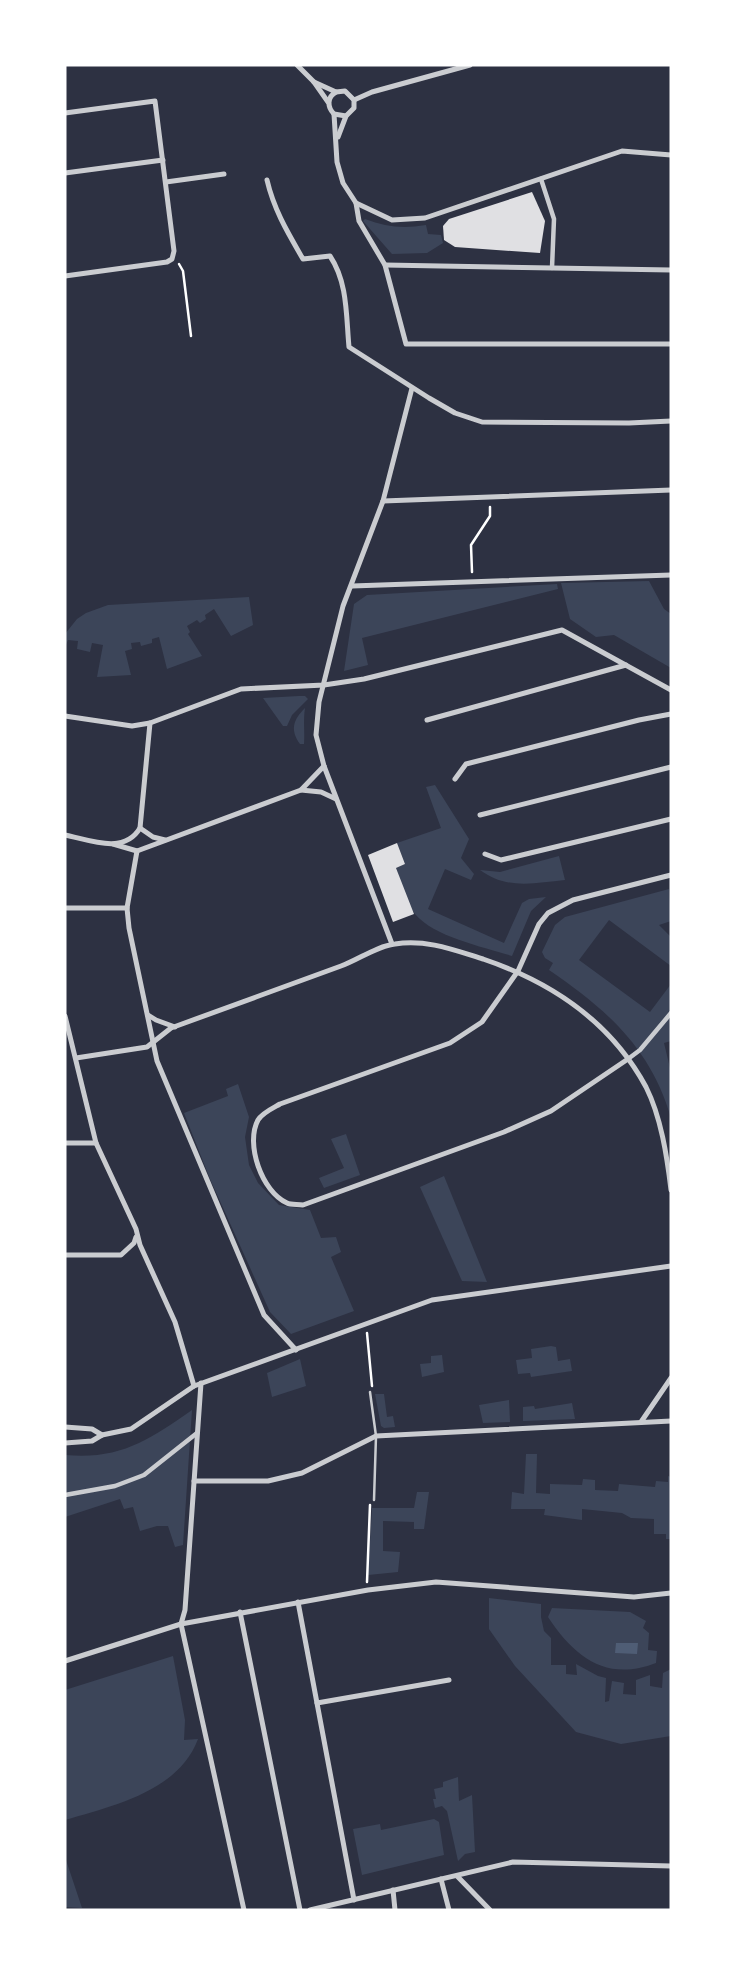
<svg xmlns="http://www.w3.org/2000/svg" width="736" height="1975" font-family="'Roboto Serif',serif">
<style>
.green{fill:#3c4559}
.water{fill:#4f5d75}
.building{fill:#e0e0e3}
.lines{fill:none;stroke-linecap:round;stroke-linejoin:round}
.path{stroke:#fff;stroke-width:2.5}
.service{stroke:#caccd0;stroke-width:2.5}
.pedestrian{stroke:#caccd0;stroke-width:4.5}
.minor{stroke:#caccd0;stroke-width:5}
</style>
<rect width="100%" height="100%" fill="#2d3142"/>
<g class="green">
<path d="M365,219C386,227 403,229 426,225L428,234L441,235L443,243L427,253L392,254L363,221Z"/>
<path d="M649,581L664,609L671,614V668L614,635L596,637L570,619L561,583Z"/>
<path d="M557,584L558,589L362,638L368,665L344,671L354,604L367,595Z"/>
<path d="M249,597L253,625L231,636L214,609L205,615L206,619L200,623L197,620L187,626L190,632L188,634L202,656L167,669L159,637L152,639V643L141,646L140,642L131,643L132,649L125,651L131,675L97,677L103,645L92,643L90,652L77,649L78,641L68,640L65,647V634L77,619L86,613L108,605Z"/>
<path d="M299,696H305L308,699L292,715L287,726H283L263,698Z"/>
<path d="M305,708C303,721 305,732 304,744H300C290,730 293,720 305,708Z"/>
<path d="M435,785L469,839L461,858L474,874L471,880L445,869L428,909L504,943L522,903L529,899L546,897L531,911L512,956C484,947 434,937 415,914C407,906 401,880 396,868L405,864L397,843L441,828L426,787Z"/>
<path d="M559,856L565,880C534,883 507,890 480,870L500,872Z"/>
<path d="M669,889L671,921L659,925L671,937V966L609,920L579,960L650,1012L671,984V1041L664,1043L671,1072V1118C651,1048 606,1009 549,970L553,963L545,958L542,952L555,925L565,917Z"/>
<path d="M238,1084L249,1117L245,1137L249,1165L258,1183L279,1205L310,1210L321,1238L336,1237L341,1252L331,1257L354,1311L291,1334L270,1312L210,1179L184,1113L228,1096L226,1089Z"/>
<path d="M346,1134L360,1175L324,1188L319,1178L344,1168L331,1139Z"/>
<path d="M444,1176L487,1282L462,1281L420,1187Z"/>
<path d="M551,1346L556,1347L558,1361L570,1359L572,1371L531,1377L530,1373L518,1374L516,1360L532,1358L531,1349Z"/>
<path d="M442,1355L444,1372L422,1377L420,1364L431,1363V1356Z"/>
<path d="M300,1359L306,1386L272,1397L267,1373Z"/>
<path d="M375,1394H384L387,1417L393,1416L395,1427L384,1428L381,1426Z"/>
<path d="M509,1400L510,1422L483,1423L479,1405Z"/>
<path d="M572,1403L575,1419L523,1421V1407L534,1406L535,1409Z"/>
<path d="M192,1410L183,1545L175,1547L168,1526H157L140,1531L133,1507L124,1509L120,1499L65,1517V1455C120,1460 149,1440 192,1410Z"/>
<path d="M526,1454H537L536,1493L550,1494V1484L582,1485L583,1479L595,1480V1490L618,1491L619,1484L655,1487L656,1481L668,1482V1476L671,1477V1539H666V1534H654V1519L631,1518L622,1513L582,1509V1520L544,1515L545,1509H511L512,1492L524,1494Z"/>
<path d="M417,1492H429L424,1529H414V1522L383,1521V1551L400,1552L398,1572L368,1575L372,1508H414Z"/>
<path d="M489,1598L541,1604V1617L544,1631L551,1638V1665H566V1674L577,1675L576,1664L598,1676L606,1678L605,1702L609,1701L612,1681L624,1683L623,1694L636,1695V1680L650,1675V1686L662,1688L663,1673L671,1669V1736L621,1744L576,1732L515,1666L489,1629Z"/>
<path d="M552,1608L630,1612L646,1621L643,1628L649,1633L648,1650L657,1651L656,1663C607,1682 575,1658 548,1617Z"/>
<path d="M173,1656L185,1720L184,1740L198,1739C179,1791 113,1806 65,1820V1690Z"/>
<path d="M458,1777L459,1801L472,1795L475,1852L465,1854L458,1861L447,1811L442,1806L435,1808L433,1799H436L434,1789L443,1787V1782Z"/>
<path d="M434,1819L439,1822L444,1855L362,1875L353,1829L380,1824L381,1830Z"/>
<path d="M65,1857L82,1908L65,1907Z"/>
</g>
<path class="water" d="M616,1643H638L637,1654L615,1653Z"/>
<g class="building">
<path d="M532,192L545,221L540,253L455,247L444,240L443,226L449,219Z"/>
<path d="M397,843L405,864L396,868L414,914L393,922L368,855Z"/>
</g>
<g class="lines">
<g class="path">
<path d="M179,264L183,271L191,336"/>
<path d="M472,572L471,545L490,516V507"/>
<path d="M367,1333L372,1386"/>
<path d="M367,1582L370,1505"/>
</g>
<path class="service" d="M370,1392L376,1436L374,1500"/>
<g class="pedestrian">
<path d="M541,179L554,219L552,268"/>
<path d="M628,1059L640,1050L671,1013"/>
<path d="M65,1495L115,1486L144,1475L197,1433"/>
</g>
<g class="minor">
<path d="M297,65L314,82L328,102"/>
<path d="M314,82L336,92L345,91L354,100V108L346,116L338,137"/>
<path d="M336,92C327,97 327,107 334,114L346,116"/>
<path d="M354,100L372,92L470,65"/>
<path d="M65,113L155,101L174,251L172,259L167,262L65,276"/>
<path d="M334,114L337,162L343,183L356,203L392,220L425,218L622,151L671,155"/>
<path d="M65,173L163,160"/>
<path d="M267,180C274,210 288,233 303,259L330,256C348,283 346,316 349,347L429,398L455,413L482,422L629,423L671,421"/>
<path d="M166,182L224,174"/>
<path d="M356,203L359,221L385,265L406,344H671"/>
<path d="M385,265L671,270"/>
<path d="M383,501L671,490"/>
<path d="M352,586L671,575"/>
<path d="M65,716L132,726L150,723L241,689L324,685L364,679L562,630L671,690"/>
<path d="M427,720L626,665"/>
<path d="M455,779L466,764L639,720L671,714"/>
<path d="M301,790L321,792L336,799"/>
<path d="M480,815L671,767"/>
<path d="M140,828L153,837L165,840"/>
<path d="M65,835C90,840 124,855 140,828L150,723"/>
<path d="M113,844L137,851L301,790L324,766"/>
<path d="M137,851L127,908L129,928L157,1061L264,1315L296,1350"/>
<path d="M485,854L501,860L671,819"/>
<path d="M65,908H127"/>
<path d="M392,944L324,766L316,735L319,702L343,606L383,501L412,388"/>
<path d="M148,1015L156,1020L175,1027"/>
<path d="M65,1016L96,1143L136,1229L140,1245L175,1322L194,1386"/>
<path d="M76,1058L147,1047L171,1028C228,1007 284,987 341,966C358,960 377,946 395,944C426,939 454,950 483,959C551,982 611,1022 646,1087C661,1117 667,1156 671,1190"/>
<path d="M628,1059L551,1111L504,1132L303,1205C298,1204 291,1205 287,1203C262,1192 245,1144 258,1120C262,1113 273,1108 280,1104L450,1043L482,1022L518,971L539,924L548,913L573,900L671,875"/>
<path d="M65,1143H96"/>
<path d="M65,1255H121L134,1243L136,1237"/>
<path d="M201,1383L185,1610L181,1624L244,1910"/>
<path d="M641,1422L671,1378"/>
<path d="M65,1427L92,1429L102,1435"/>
<path d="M65,1443L92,1441L102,1435L131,1429L194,1386L432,1300L671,1266"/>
<path d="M194,1481H268L302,1473L376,1436L671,1421"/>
<path d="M298,1602L354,1900"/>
<path d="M240,1612L300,1910"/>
<path d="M65,1661L181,1624L368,1590L436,1582L634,1597L671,1593"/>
<path d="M317,1703L449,1680"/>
<path d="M457,1876L490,1910"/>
<path d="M441,1879L449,1910"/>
<path d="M393,1890L395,1910"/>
<path d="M310,1910L513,1862L671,1866"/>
</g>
</g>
<rect width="736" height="1975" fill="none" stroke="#ffffff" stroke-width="133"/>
</svg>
